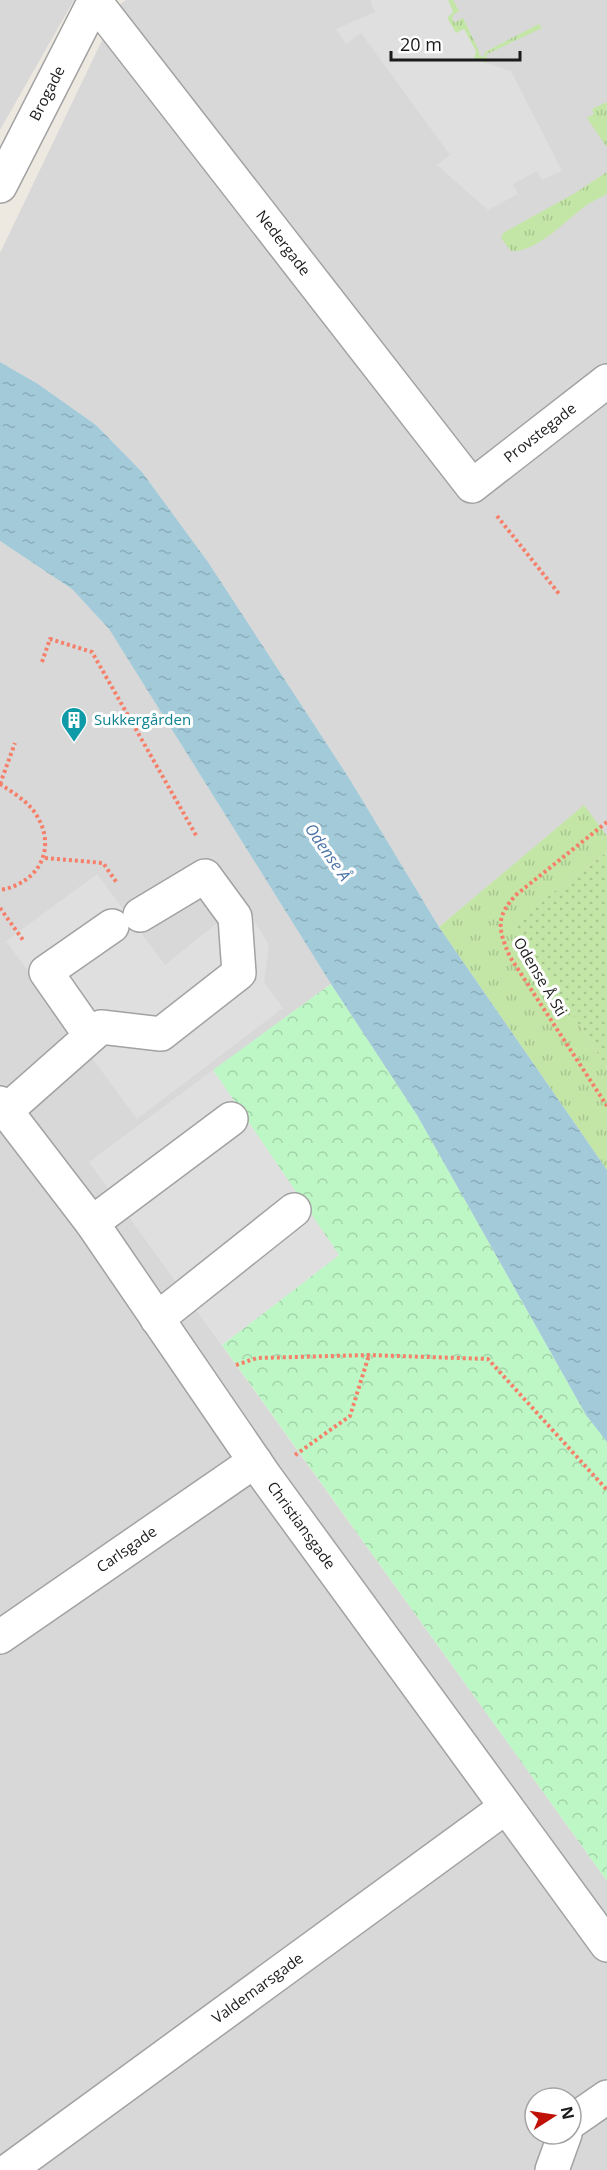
<svg xmlns="http://www.w3.org/2000/svg" width="607" height="2170" font-family="'Open Sans',sans-serif">
<style>
.residential{fill:#d9d8d8;fill-rule:evenodd}
.grass{fill:url(#grass-tufts)}
.park{fill:url(#park-crowns)}
.garden{fill:url(#garden-dots)}
.parking{fill:#dfdfdf}
.water{fill:url(#water-ripples)}
.lines{fill:none;stroke-linecap:round;stroke-linejoin:round}
.minor-casing{stroke:#a2a2a2;stroke-width:36}
.path{stroke:#f5806a;stroke-width:4;stroke-dasharray:3 3;stroke-linecap:butt}
.minor{stroke:#fff;stroke-width:33}
.labels{text-anchor:middle;stroke-width:6;stroke-linejoin:round;paint-order:stroke}
.street-label{font-size:15px;fill:#1b1b1b;stroke:#fff}
.culture-label{font-size:15px;fill:#0d838f;stroke:#fff;text-anchor:start}
.water-label{font-size:16px;font-style:italic;fill:#4c74a7;stroke:#fff}
</style>
<defs>
<pattern id="grass-tufts" width="24" height="20" patternUnits="userSpaceOnUse" patternTransform="scale(1.5)"><rect width="24" height="20" fill="#c3e6a7"/><path d="M3 7l-1-3M5 7V3M7 7l1-3M15 17l-1-3M17 17v-4M19 17l1-3" fill="none" stroke="#a7c58f"/></pattern>
<pattern id="park-crowns" width="20" height="18" patternUnits="userSpaceOnUse" patternTransform="scale(1.5)"><rect width="20" height="18" fill="#bef7c6"/><path d="M2 6a3 3 0 1 1 6 0M12 15a3 3 0 1 1 6 0" fill="none" stroke="#a3d3aa"/></pattern>
<pattern id="garden-dots" width="8" height="8" patternUnits="userSpaceOnUse" patternTransform="scale(1.5)"><rect width="8" height="8" fill="#c3e6a7"/><path d="M2 2h.1M6 6h.1" fill="none" stroke="#a7c58f" stroke-width="1.8" stroke-linecap="round"/></pattern>
<pattern id="water-ripples" width="26" height="14" patternUnits="userSpaceOnUse" patternTransform="scale(1.5)"><rect width="26" height="14" fill="#a2cad9"/><path d="M2 4q2-2 4 0t4 0M15 11q2-2 4 0t4 0" fill="none" stroke="#8badba"/></pattern>
</defs>
<rect width="100%" height="100%" fill="#ede9e1"/>
<g class="residential">
<path d="M0,0H74L0,130Z"/>
<path d="M126,0H607V836L584,806L439,927L349,778L208,562L142,472L96,425L38,384L0,362V253L119,5Z"/>
<path d="M0,541L72,589L109,629L331,984L90,1162L607,1881V2170H0ZM535,2098H571V2134H535Z"/>
</g>
<g class="grass">
<path d="M448,0H453L459,11L452,16L454,23L463,18L479,51V55L484,57L485,52L539,24L542,28L487,54L486,63L474,58L463,30L456,34L447,17L453,12Z"/>
<path d="M607,102V146H606L587,118L594,114L592,109Z"/>
<path d="M607,172V194C601,197 596,200 590,203C568,217 538,253 511,251L501,238L503,233L575,193Z"/>
<path d="M584,805L607,836V852L514,923L607,1068V1170L439,927Z"/>
</g>
<path class="park" d="M331,984L417,1115L586,1415L607,1442V1881L222,1345L339,1255L213,1070Z"/>
<path class="garden" d="M607,852V1068L513,923Z"/>
<g class="parking">
<path d="M370,0H448L453,12L447,18L456,33L464,29L476,51L474,59L511,71L562,171L542,180L537,171L513,184L518,194L488,210L437,165L450,155L361,33L346,44L336,29L375,12Z"/>
<path d="M97,874L165,965L243,902L269,945L264,982L283,1008L137,1119L6,941Z"/>
<path d="M213,1070L339,1255L222,1345L89,1162Z"/>
</g>
<path class="water" d="M0,362L38,384L96,425L142,472L208,562L349,778L439,927L607,1170V1442L586,1415L417,1115L331,984L109,629L72,589L0,541Z"/>
<g class="lines">
<g class="minor-casing">
<g id="minor">
<path id="s1" d="M94,0L472,486L607,381"/>
<path id="s2" d="M0,186L95,0"/>
<path d="M90,1035L46,972L112,926"/>
<path id="s3" d="M0,1103L92,1223L265,1476L607,1945"/>
<path d="M7,1110L101,1027L161,1034L239,973L235,917L205,876L140,915"/>
<path d="M92,1223L231,1119"/>
<path d="M157,1319L294,1210"/>
<path id="s4" d="M0,1637L255,1461"/>
<path d="M571,2122L607,2097"/>
<path id="s5" d="M9,2170L506,1807"/>
<path d="M552,2170L565,2134"/>
</g>
</g>
<g class="path">
<path d="M497,516L560,595"/>
<path d="M42,662L50,639L92,652L197,837"/>
<path d="M0,784C11,791 25,800 33,810C59,845 41,883 0,890"/>
<path d="M0,784L15,743"/>
<path d="M607,822L517,894C495,917 498,929 510,957L607,1106"/>
<path d="M45,858L103,863L117,883"/>
<path d="M0,908L23,940"/>
<path d="M236,1365L257,1358L369,1355L488,1359L607,1490"/>
<path d="M295,1455L350,1416L369,1355"/>
</g>
<use href="#minor" class="minor"/>
</g>
<defs>
<g id="building-pin" transform="scale(1.35)"><path d="M0 17L-7.5 6A9.5 9.5 0 1 1 7.5 6Z" fill="#0f9aa8" stroke="#fff"/><path d="M-4-6H4V6H1V3H-1V6H-4ZM-2.5-4.3h1.7v1.8h-1.7ZM.8-4.3h1.7v1.8H.8ZM-2.5-1h1.7V.8h-1.7ZM.8-1h1.7V.8H.8Z" fill="#fff"/></g>
</defs>
<g fill-rule="evenodd">
<use href="#building-pin" x="74" y="720"/>
</g>
<g class="labels">
<g class="street-label">
<text dy="5" stroke="none"><textPath href="#s2" startOffset="104">Brogade</textPath></text>
<text dy="5" stroke="none"><textPath href="#s1" startOffset="308">Nedergade</textPath></text>
<text dy="5" stroke="none"><textPath href="#s1" startOffset="702">Provstegade</textPath></text>
<text transform="translate(540 977) rotate(59)" y="5">Odense Å Sti</text>
<text dy="5" stroke="none"><textPath href="#s3" startOffset="519">Christiansgade</textPath></text>
<text dy="5" stroke="none"><textPath href="#s4" startOffset="154">Carlsgade</textPath></text>
<text dy="5" stroke="none"><textPath href="#s5" startOffset="308">Valdemarsgade</textPath></text>
</g>
<g class="culture-label">
<text x="94" y="725">Sukkergården</text>
</g>
<g class="water-label">
<text transform="translate(328 852) rotate(55)" y="6">Odense Å</text>
</g>
</g>
<g transform="translate(553 2116) rotate(78)"><circle r="28" fill="#ffffff" stroke="#a4a4a4" stroke-width="1.5"/>
<path d="M0-4.5L10 22L0 15L-10 22Z" fill="#c01107"/>
<text y="-9" font-size="16" font-weight="bold" text-anchor="middle" fill="#1b1b1b">N</text>
</g>
<path d="M391 51v9h129v-9" fill="none" stroke="#1b1b1b" stroke-width="3"/>
<text x="400" y="51" font-size="18" fill="#1b1b1b" stroke="#ffffff" stroke-width="4.5" paint-order="stroke">20 m</text>
</svg>
